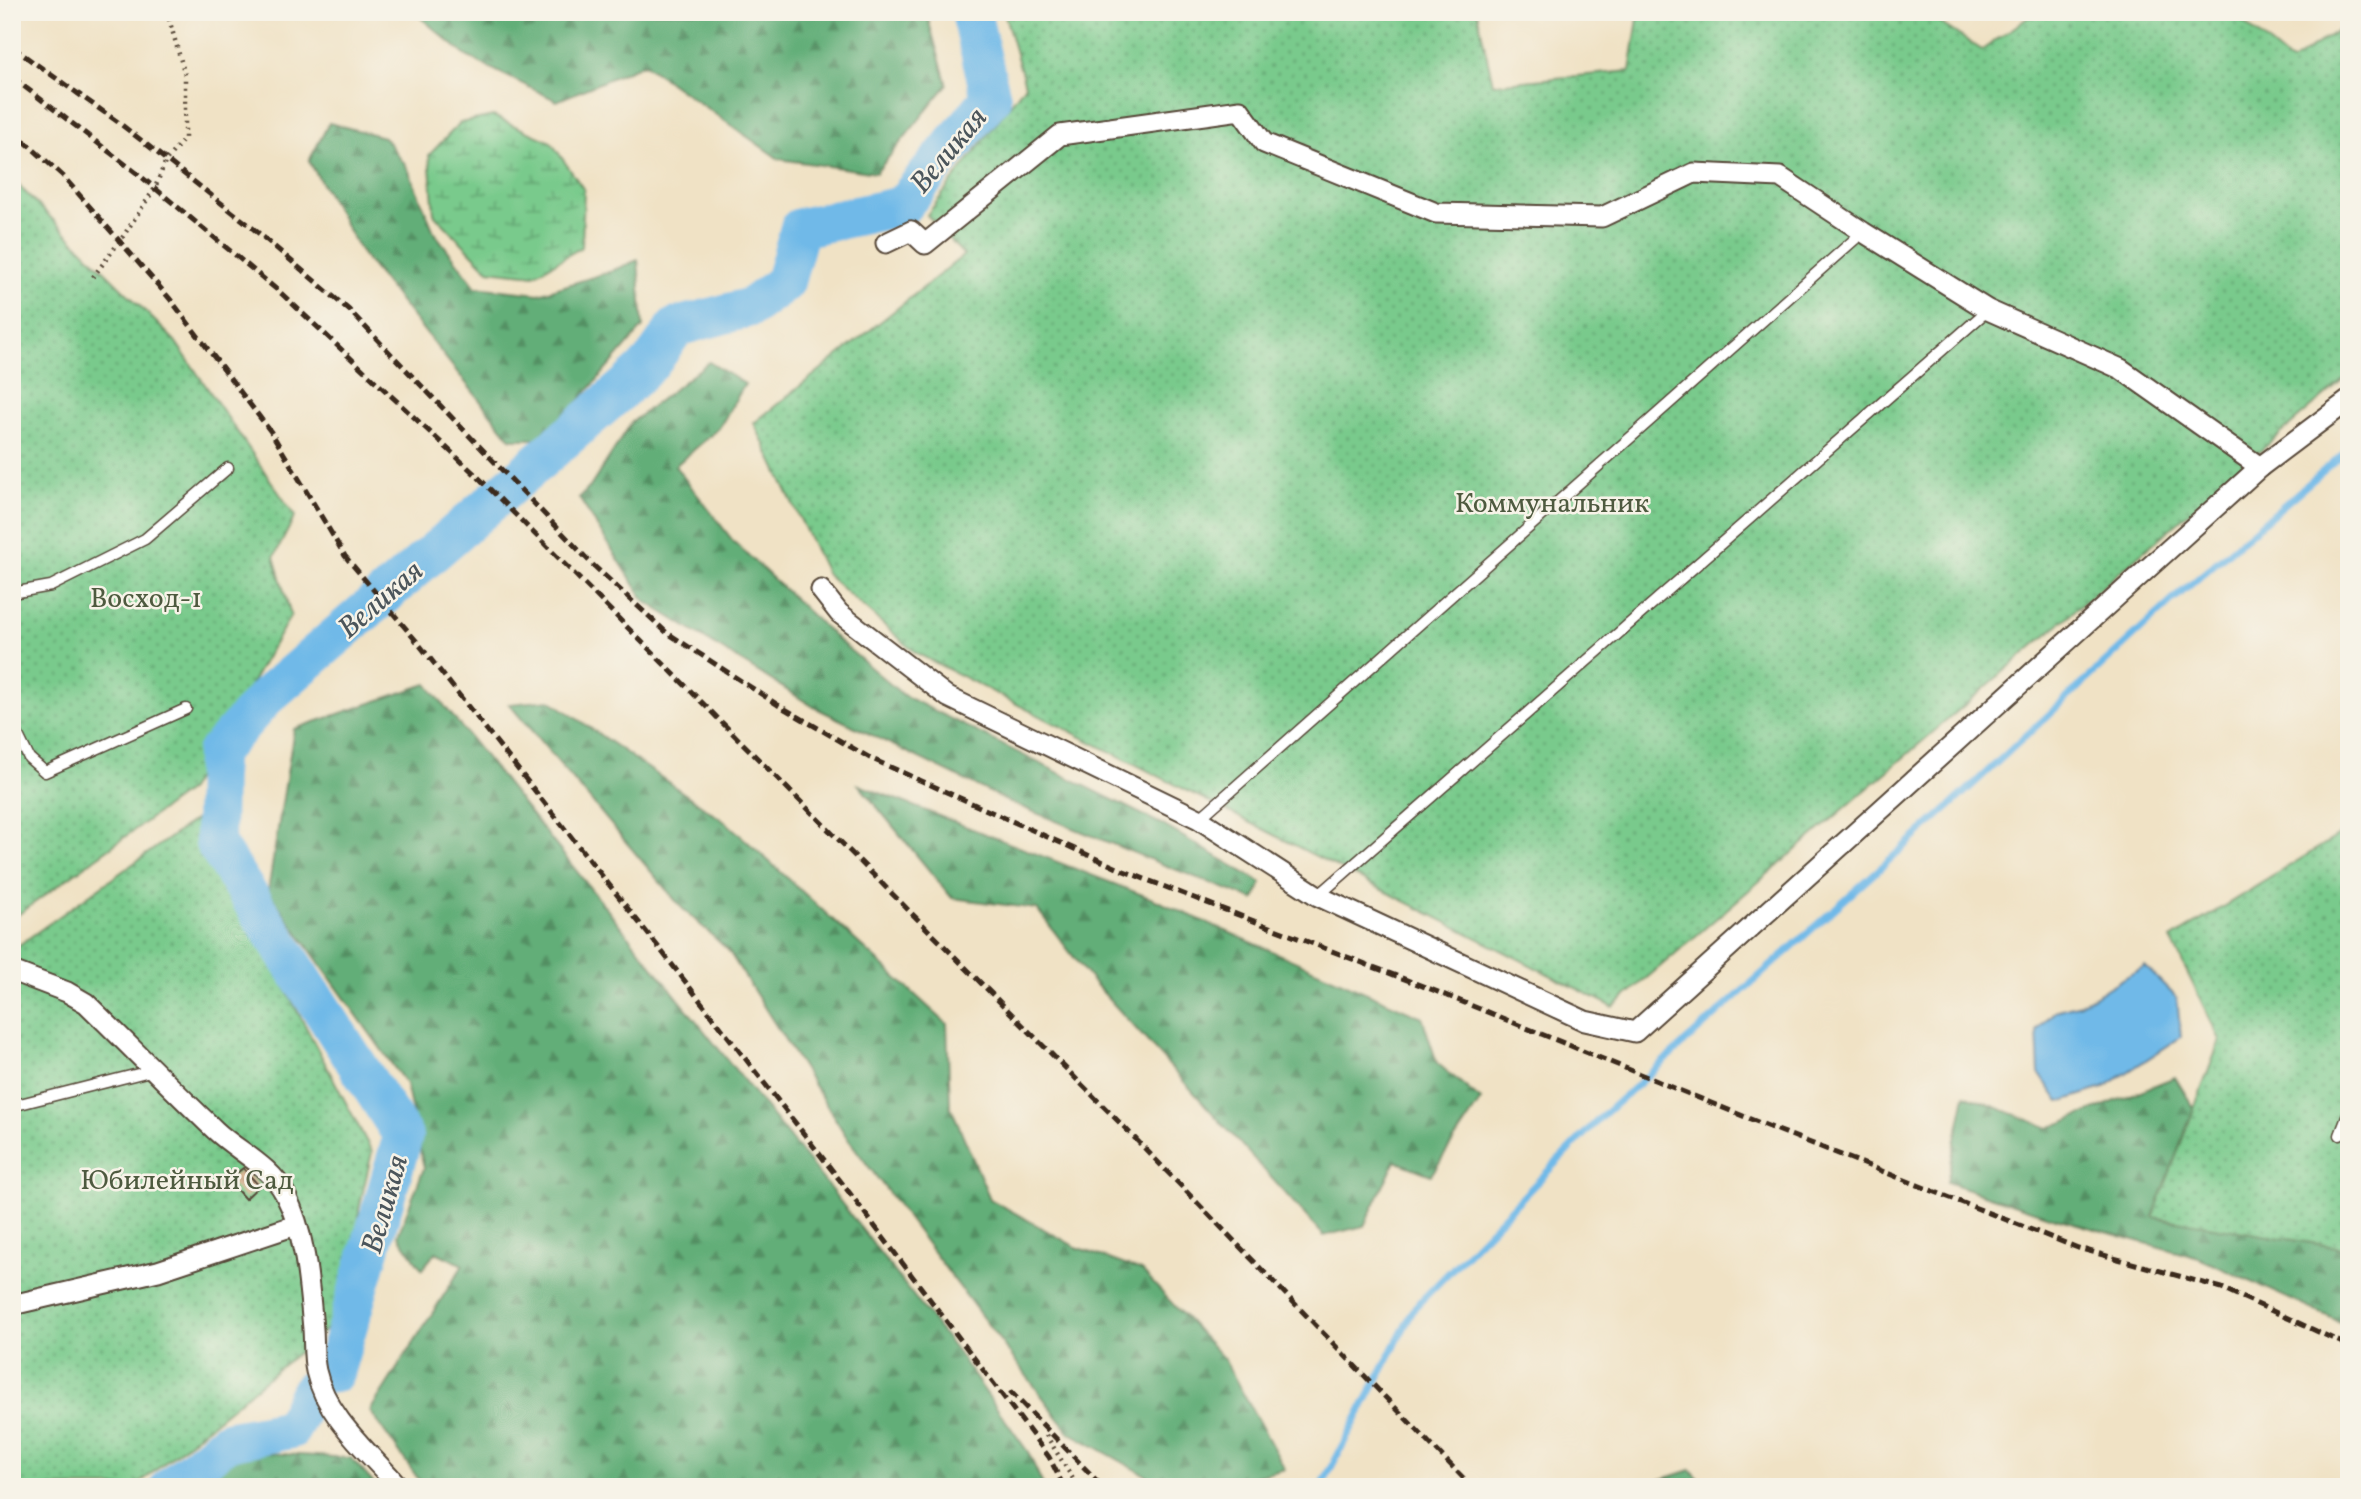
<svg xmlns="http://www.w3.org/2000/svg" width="2361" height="1499" font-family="Vollkorn,serif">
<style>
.forest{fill:url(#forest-firs);stroke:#4e6c4b;stroke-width:2}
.wetland{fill:url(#wetland-marsh);stroke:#5a7a55;stroke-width:2}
.garden{fill:url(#garden-dots);stroke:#5a7a55;stroke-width:2}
.water{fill:#6fb9e8;stroke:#557283;stroke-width:2}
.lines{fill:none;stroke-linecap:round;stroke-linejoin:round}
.stream{stroke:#6fb9e8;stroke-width:7}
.river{stroke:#6fb9e8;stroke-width:40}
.building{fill:url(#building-back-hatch)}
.lane-casing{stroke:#564637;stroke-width:13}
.street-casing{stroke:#564637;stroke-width:23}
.path{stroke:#564637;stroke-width:4.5;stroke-dasharray:2 5;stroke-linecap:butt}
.lane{stroke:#fff;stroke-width:10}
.street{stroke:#fff;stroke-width:19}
.rail{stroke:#3b2a1e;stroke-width:5;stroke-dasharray:10 5;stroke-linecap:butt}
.labels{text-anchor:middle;stroke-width:5;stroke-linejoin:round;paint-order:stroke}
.park-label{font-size:28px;fill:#4e5a3f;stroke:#f7f3e8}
.water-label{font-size:30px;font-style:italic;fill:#4b555b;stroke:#f7f3e8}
</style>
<defs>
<pattern id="forest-firs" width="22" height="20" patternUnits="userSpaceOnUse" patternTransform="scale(1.75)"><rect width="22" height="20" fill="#62ae78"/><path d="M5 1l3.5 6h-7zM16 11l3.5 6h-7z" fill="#528e62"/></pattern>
<pattern id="wetland-marsh" width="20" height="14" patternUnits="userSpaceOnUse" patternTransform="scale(1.75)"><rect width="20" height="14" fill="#79ca8c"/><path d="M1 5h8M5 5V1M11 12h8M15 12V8" fill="none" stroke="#64a472"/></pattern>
<pattern id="garden-dots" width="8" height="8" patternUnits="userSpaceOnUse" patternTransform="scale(1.75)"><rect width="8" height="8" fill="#79ca8c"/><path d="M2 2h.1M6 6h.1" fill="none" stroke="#64a472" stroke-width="1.8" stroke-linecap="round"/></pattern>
<pattern id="building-back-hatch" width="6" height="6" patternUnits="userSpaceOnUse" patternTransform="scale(1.75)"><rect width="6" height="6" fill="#d9b393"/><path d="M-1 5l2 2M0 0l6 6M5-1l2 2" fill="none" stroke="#b19277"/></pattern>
</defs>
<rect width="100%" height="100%" fill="#f7f3e8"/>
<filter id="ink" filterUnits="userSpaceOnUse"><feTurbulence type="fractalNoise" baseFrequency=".0143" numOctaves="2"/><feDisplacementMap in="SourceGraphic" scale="14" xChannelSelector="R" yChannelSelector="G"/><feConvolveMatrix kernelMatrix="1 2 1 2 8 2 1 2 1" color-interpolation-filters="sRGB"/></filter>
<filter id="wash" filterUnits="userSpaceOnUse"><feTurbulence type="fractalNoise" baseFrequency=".00686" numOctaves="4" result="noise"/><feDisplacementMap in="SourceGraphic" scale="28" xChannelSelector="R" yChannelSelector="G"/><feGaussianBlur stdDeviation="1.57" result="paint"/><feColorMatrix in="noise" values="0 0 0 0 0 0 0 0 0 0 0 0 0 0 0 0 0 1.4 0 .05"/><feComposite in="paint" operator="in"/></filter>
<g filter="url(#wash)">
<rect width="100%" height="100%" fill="#f0e2c5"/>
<g class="forest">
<path d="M414,12H926L947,85L876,173L779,159L644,64L557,101L466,56Z"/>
<path d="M329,123L384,137L408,169L434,232L476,287L539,294L609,272L638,260L643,327L546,439H511L362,254L309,161Z"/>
<path d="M709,362L745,384L719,428L675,466L734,542L838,640L903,695L1161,824L1262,883L1254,900L1154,861L1012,803L814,707L645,601L579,498L590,487L632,422Z"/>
<path d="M427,684L829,1187L957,1352L1028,1452L1044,1487H424L370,1411L463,1265L436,1252L422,1269L398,1235L424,1168L406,1084L268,891L294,729Z"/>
<path d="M550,700L728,824L947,1024L950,1105L990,1199L1076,1247L1142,1271L1224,1359L1285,1469L1215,1487H1167L1069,1432L848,1139L728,950L681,907L509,704Z"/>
<path d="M859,785L1153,899L1422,1017L1437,1063L1481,1100L1431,1175L1395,1161L1364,1226L1324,1236L1089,977L1037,909L952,898Z"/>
<path d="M2175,1077L2194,1108L2153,1217L2349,1249V1326L2199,1258L2052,1217L1947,1182L1965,1095L2049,1128Z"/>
<path d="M232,1451L351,1458L377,1487H184Z"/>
<path d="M1691,1470L1707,1487H1638Z"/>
</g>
<path class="wetland" d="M493,116L551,142L584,190L582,247L534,275L488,270L434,214L429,155L460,123Z"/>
<g class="garden">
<path d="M1004,12H1477L1493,84L1630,71L1639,12H1923L1982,50L2036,12H2231L2291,62L2349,23V375L1613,1007L916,653L827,575L754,423L964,255L927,215L1025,85Z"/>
<path d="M12,179L175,341L295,516L274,557L291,615L189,790L12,919Z"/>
<path d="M196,819L372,1152L359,1209L357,1304L135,1487H12V950Z"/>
<path d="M2349,829V1249L2153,1217L2220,1040L2171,939Z"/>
</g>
<path class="water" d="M2145,966L2177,998L2181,1037L2103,1088L2059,1102L2039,1073L2037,1030L2055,1011L2080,1004Z"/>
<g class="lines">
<path class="stream" d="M1321,1487L1415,1307L1599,1119L1951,805L2175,598L2349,449"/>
<g class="river">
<path d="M334,1373L403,1136L215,843L216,753L266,697L625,387L651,363L676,327L751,307L785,282L800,228L902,206L991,98L971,12"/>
<path d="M170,1487L227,1441L291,1429L310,1391"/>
</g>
</g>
<g id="blocks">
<path class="building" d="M243,1168L259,1186L245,1199L228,1180Z"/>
</g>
</g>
<g filter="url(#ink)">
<use href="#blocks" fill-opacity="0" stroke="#564637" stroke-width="2"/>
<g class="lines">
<g class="lane-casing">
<g id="lane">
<path d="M12,593L51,586L145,539L228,468"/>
<path d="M12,723L29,758L45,772L186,709"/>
<path d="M1199,819L1863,232"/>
<path d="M1318,896L1988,310"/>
<path d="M12,1106L154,1070"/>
<path d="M2340,1135L2349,1112"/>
</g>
</g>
<g class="street-casing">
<g id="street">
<path d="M886,243L911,231L925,244L1060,135L1240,110L1264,143L1436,213L1602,217L1694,173L1780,177L1863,232L1988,310L2121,369L2260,467"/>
<path d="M821,590L839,613L948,697L1199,819L1318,896L1585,1021L1635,1032L2260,467L2349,400"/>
<path d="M12,971L67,992L86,1003C129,1045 171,1088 215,1130C237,1151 271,1166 285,1194C306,1235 309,1284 313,1329C314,1343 313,1358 316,1371C326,1417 370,1453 399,1487"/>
<path d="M12,1305L158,1271L296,1225"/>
</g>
</g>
<g class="path">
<path d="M93,277L120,241L155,188L166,160L185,138V75L167,12"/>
<path d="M1046,1435L1078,1487"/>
</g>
<use href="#lane" class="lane"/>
<use href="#street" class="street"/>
<g class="rail">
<path d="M12,47L118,122L249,225L349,310L593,565L666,632L778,705L870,758L1124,871L1433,990L1780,1131L2078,1248L2222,1288L2349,1346"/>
<path d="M12,77L138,174L282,294L478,477L1125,1128L1472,1487"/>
<path d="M12,130L63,176L170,299L271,432L345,556L418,643L656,944L839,1179L1049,1457L1064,1487"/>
<path d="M1010,1391L1103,1487"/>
</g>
</g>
</g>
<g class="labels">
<g class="park-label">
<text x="1552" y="512">Коммунальник</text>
<text x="146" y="607">Восход-1</text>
<text x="187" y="1189">Юбилейный Сад</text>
</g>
<g class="water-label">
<text transform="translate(948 150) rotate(-50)" y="10">Великая</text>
<text transform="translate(380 599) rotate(-41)" y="10">Великая</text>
<text transform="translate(384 1204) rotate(-74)" y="10">Великая</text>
</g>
</g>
<rect width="2361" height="1499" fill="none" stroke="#f7f3e8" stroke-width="42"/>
</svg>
